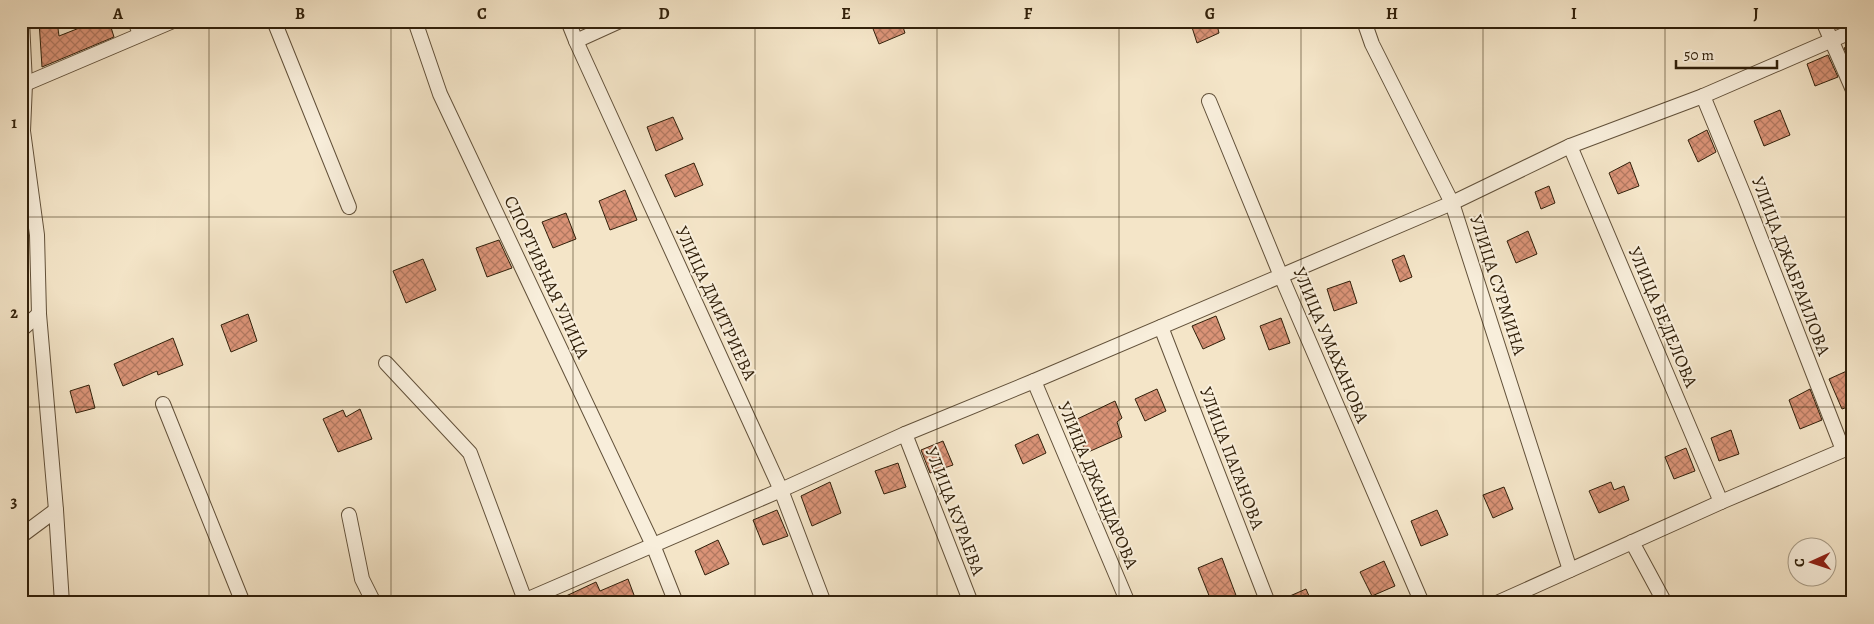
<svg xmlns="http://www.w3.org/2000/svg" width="1874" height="624" font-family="Alegreya,serif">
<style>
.building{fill:url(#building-cross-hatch);stroke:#31200a}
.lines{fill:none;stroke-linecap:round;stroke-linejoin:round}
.minor-casing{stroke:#62513a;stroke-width:16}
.minor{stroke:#f8eedb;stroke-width:14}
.grid{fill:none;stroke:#31200a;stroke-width:1;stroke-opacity:0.55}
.labels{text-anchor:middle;stroke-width:4;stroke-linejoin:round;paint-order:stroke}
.street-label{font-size:18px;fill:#31200a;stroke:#f8eedb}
.neatline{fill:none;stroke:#31200a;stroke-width:2}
.grid-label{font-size:16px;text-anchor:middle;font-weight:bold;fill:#31200a}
</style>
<defs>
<pattern id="building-cross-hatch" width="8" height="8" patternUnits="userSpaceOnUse" patternTransform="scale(1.25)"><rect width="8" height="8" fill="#da9377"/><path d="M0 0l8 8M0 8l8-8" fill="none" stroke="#b17860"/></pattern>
</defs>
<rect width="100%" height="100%" fill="#f4e5c8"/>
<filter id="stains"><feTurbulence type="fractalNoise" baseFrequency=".004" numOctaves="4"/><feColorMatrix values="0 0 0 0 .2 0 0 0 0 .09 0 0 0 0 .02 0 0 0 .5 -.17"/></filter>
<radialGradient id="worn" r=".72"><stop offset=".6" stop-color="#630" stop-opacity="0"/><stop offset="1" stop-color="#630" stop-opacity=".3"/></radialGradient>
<g class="building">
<path d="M39,21H57L59,36L97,21H109L114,37L42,67Z"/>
<path d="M870,21H901L905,33L879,44Z"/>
<path d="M1190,21H1216L1219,33L1197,43Z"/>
<path d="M1853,44V67L1844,48Z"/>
<path d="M1828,55L1838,77L1815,86L1807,64Z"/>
<path d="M1780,110L1790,135L1764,146L1754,121Z"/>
<path d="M673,117L683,139L656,151L647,127Z"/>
<path d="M1707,130L1716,152L1698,162L1688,140Z"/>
<path d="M1630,162L1639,186L1618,194L1609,173Z"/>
<path d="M694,163L703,185L675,197L665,175Z"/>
<path d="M1549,186L1555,203L1541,209L1535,192Z"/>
<path d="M625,190L637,220L610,230L599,201Z"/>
<path d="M566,213L576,239L553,248L542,222Z"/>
<path d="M1528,231L1537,254L1516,263L1507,241Z"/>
<path d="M499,240L512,268L487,277L476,248Z"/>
<path d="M1404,255L1412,277L1400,282L1392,260Z"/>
<path d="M423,259L436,290L406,303L393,271Z"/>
<path d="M1350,281L1357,303L1334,311L1327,289Z"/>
<path d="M248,314L257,341L231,352L221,325Z"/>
<path d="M1216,316L1225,339L1203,349L1192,326Z"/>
<path d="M1281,318L1290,343L1269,350L1260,326Z"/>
<path d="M173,338L183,365L158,375L157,371L123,386L114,364Z"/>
<path d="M1849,370L1853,379V405L1842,409L1829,379Z"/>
<path d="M89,385L95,408L76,413L70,391Z"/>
<path d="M1157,389L1166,411L1145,421L1135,399Z"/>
<path d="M1810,389L1822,420L1800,429L1789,400Z"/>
<path d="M1115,401L1122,418L1117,422L1122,437L1086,453L1073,421Z"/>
<path d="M360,409L372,439L338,452L323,419L343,410L346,417Z"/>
<path d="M1731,430L1739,454L1719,461L1711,438Z"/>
<path d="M1038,434L1046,453L1023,464L1015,445Z"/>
<path d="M943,441L953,465L930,473L921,450Z"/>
<path d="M1686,448L1695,471L1674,479L1665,457Z"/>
<path d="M898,463L906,487L884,494L875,471Z"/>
<path d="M830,482L841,513L812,526L801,496Z"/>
<path d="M1611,482L1614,490L1624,486L1629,500L1599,513L1589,491Z"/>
<path d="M1504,487L1513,509L1493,518L1483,495Z"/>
<path d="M777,510L788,536L763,545L753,520Z"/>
<path d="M1437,510L1448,535L1421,546L1411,521Z"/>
<path d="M718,540L729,564L705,575L695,551Z"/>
<path d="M1222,558L1237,598L1224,603H1212L1198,568Z"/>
<path d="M1384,561L1395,586L1372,596L1360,572Z"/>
<path d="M628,579L637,603H551L596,582L600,591Z"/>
<path d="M1306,589L1312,603H1277L1276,602Z"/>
</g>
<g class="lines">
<g class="minor-casing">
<g id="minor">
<path d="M22,21L25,84L23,131L37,235L39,314L56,510L62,603"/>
<path d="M135,21L140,34"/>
<path d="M274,21L349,207"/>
<path d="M415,21L440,94L653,545L676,603"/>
<path d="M568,21L576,41L781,490L824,603"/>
<path d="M1364,21L1372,44L1452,203L1570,570"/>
<path d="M1823,21L1853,90"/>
<path d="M576,41L620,21"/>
<path d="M25,84L173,21"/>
<path d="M1703,96L1745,198L1843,450"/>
<path d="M1209,101L1281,276L1422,603"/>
<path d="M1570,146L1721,502"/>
<path d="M1161,327L1268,603"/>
<path d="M21,330L39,314"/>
<path d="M386,363L470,453L526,603"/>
<path d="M1034,381L1128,603"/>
<path d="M163,404L243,603"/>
<path d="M905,434L971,603"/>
<path d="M349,515L362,579L374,603"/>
<path d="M21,536L56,510"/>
<path d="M1632,542L1665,603"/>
<path d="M519,603L781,490L905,434L1034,381L1452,203L1570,146L1703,96L1853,31"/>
<path d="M1497,603L1721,502L1853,446"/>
</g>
</g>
<use href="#minor" class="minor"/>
</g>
<path class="grid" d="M209,21V603M391,21V603M573,21V603M755,21V603M937,21V603M1119,21V603M1301,21V603M1483,21V603M1665,21V603M21,217H1853M21,407H1853"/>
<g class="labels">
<g class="street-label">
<text transform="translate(1791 266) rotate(69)" y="6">УЛИЦА ДЖАБРАИЛОВА</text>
<text transform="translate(547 277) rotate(65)" y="6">СПОРТИВНАЯ УЛИЦА</text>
<text transform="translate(1498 285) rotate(72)" y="6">УЛИЦА СУРМИНА</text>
<text transform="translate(716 303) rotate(65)" y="6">УЛИЦА ДМИТРИЕВА</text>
<text transform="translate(1663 317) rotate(67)" y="6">УЛИЦА БЕДЕЛОВА</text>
<text transform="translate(1331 345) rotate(67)" y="6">УЛИЦА УМАХАНОВА</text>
<text transform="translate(1232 458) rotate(69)" y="6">УЛИЦА ПАГАНОВА</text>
<text transform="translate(1098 485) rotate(67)" y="6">УЛИЦА ДЖАНДАРОВА</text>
<text transform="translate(955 511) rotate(69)" y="6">УЛИЦА КУРАЕВА</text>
</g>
</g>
<rect width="1874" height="624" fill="none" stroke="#f4e5c8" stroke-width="55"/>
<g transform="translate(1812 562) rotate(267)"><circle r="24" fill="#f8eedb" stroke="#a89c87"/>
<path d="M0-4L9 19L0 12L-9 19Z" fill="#8f2418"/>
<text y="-8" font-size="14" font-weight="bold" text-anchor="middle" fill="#31200a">С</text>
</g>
<path d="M1676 60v8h101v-8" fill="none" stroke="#31200a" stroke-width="2.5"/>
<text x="1684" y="60" font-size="15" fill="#31200a" stroke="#f8eedb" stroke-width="4" paint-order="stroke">50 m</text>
<rect x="28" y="28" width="1818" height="568" class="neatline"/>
<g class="grid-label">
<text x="118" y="19">A</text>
<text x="300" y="19">B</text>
<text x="482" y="19">C</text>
<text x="664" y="19">D</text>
<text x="846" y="19">E</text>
<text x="1028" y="19">F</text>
<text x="1210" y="19">G</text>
<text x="1392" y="19">H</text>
<text x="1574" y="19">I</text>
<text x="1756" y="19">J</text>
<text x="14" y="128">1</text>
<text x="14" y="318">2</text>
<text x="14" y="507">3</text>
</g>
<rect width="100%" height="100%" filter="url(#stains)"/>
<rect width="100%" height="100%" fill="url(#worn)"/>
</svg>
